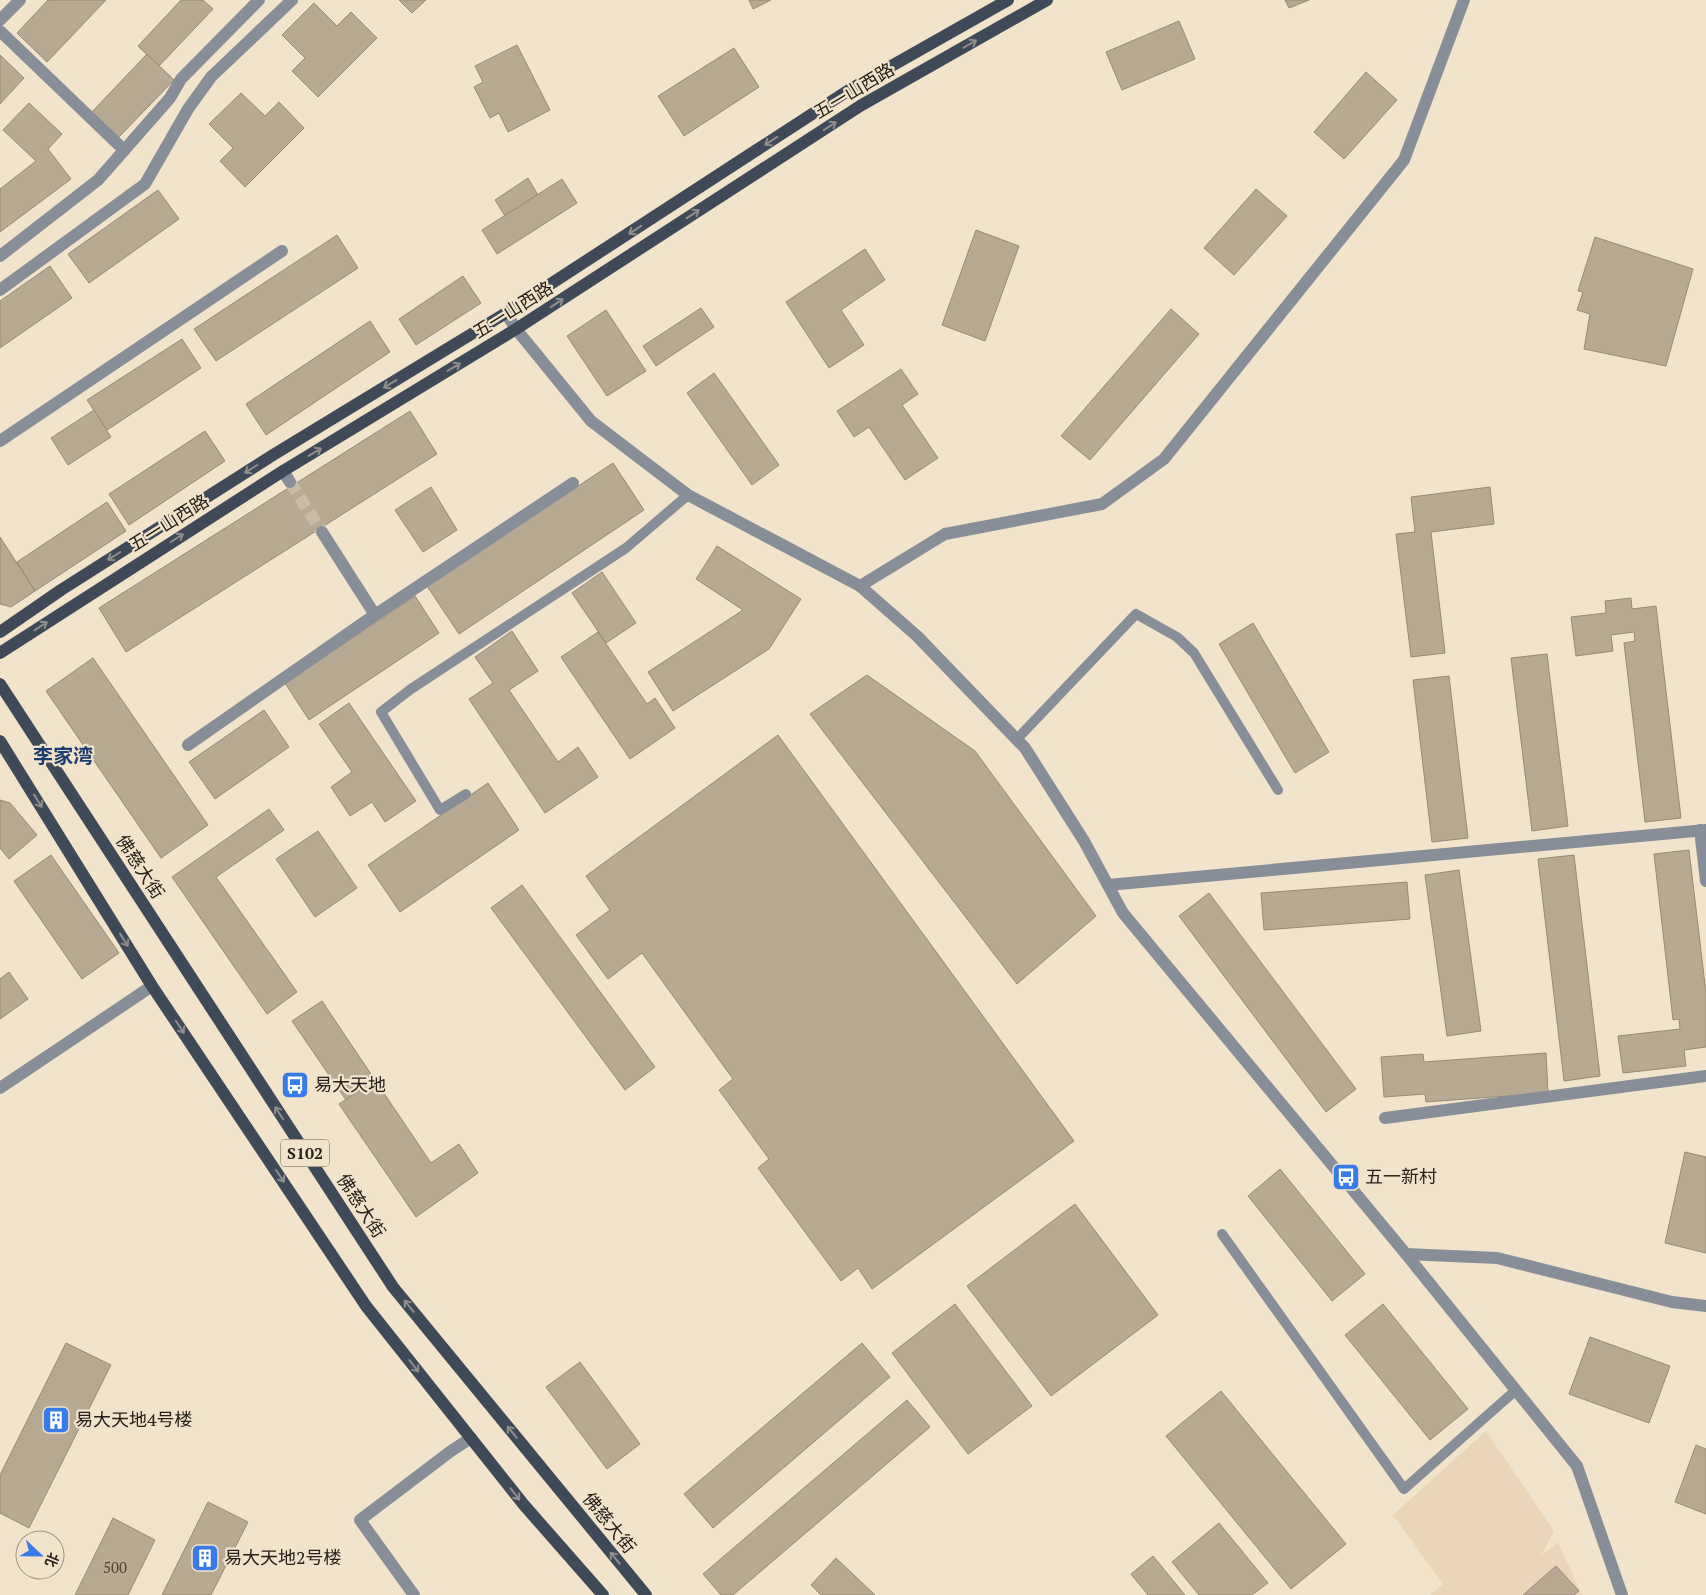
<svg xmlns="http://www.w3.org/2000/svg" width="1706" height="1595" font-family="'PT Serif','Noto Sans SC',serif">
<style>
.built{fill:#e9d5b8}
.building{fill:#b7a992;stroke:#988a74}
.lines{fill:none;stroke-linecap:round;stroke-linejoin:round}
.minor-tunnel{stroke:#c9bca7;stroke-width:12;stroke-dasharray:12 6;stroke-linecap:butt}
.service{stroke:#888e98;stroke-width:10}
.minor{stroke:#888e98;stroke-width:12}
.tertiary{stroke:#888e98;stroke-width:12}
.primary{stroke:#3f4958;stroke-width:12}
.oneway{stroke:#908e8c}
.labels{text-anchor:middle;stroke-width:4.5;stroke-linejoin:round;paint-order:stroke}
.number-label{font-size:15px;fill:#4a4236}
.shield{fill:#f2e3cb;stroke:#635a4e;stroke-width:1}
.shield-label{font-size:16px;font-weight:bold;fill:#262018}
.street-label{font-size:18px;fill:#262018;stroke:#f2e3cb}
.poi-label{font-size:18px;fill:#262018;stroke:#f2e3cb;text-anchor:start}
.quarter-label{font-size:20px;font-weight:bold;fill:#1b3c71;stroke:#f2e3cb}
</style>
<rect width="100%" height="100%" fill="#f2e3cb"/>
<path class="built" d="M1486,1431L1554,1531L1541,1556L1558,1542L1582,1595H1430L1443,1584L1393,1515Z"/>
<g class="building">
<path d="M48,0H106L47,62L17,33Z"/>
<path d="M181,0H203L213,9L159,66L138,46Z"/>
<path d="M399,0H426L412,13Z"/>
<path d="M749,0H771L753,9Z"/>
<path d="M1285,0H1309L1289,8Z"/>
<path d="M314,3L337,26L351,12L377,38L318,97L292,71L305,58L282,35Z"/>
<path d="M1179,21L1195,59L1122,90L1106,52Z"/>
<path d="M517,45L550,110L508,132L499,113L490,118L474,87L483,82L475,66Z"/>
<path d="M734,48L759,87L684,136L658,96Z"/>
<path d="M147,54L174,80L117,139L90,114Z"/>
<path d="M0,55L24,78L0,104Z"/>
<path d="M1366,72L1397,100L1344,159L1314,132Z"/>
<path d="M241,93L265,116L279,102L304,128L245,187L220,161L233,148L209,124Z"/>
<path d="M29,103L62,134L48,149L71,179L0,232V189L36,161L3,130Z"/>
<path d="M528,178L538,195L505,216L495,200Z"/>
<path d="M562,179L577,203L497,254L482,230Z"/>
<path d="M1256,189L1287,216L1234,275L1204,248Z"/>
<path d="M158,190L179,219L89,283L68,254Z"/>
<path d="M976,230L1019,246L985,341L942,325Z"/>
<path d="M337,235L358,268L216,361L194,329Z"/>
<path d="M1595,237L1693,269L1666,366L1584,349L1590,314L1577,310L1583,292L1578,291Z"/>
<path d="M865,249L885,280L841,310L864,345L829,368L786,302Z"/>
<path d="M50,266L72,298L0,348V301Z"/>
<path d="M463,276L481,303L416,345L399,319Z"/>
<path d="M701,308L714,327L656,366L643,346Z"/>
<path d="M1171,309L1199,334L1090,460L1061,436Z"/>
<path d="M606,310L646,371L607,396L567,336Z"/>
<path d="M370,321L390,352L266,435L246,404Z"/>
<path d="M182,339L201,368L107,430L87,400Z"/>
<path d="M901,369L918,394L902,405L938,458L905,480L869,427L854,437L837,411Z"/>
<path d="M714,373L779,465L752,485L687,393Z"/>
<path d="M94,410L111,437L68,465L51,438Z"/>
<path d="M410,411L437,454L126,652L99,608Z"/>
<path d="M205,431L225,461L129,525L109,494Z"/>
<path d="M613,463L644,510L459,634L427,586Z"/>
<path d="M431,487L457,530L423,552L395,510Z"/>
<path d="M1490,487L1494,524L1431,532L1445,653L1411,657L1396,534L1415,532L1411,497Z"/>
<path d="M107,502L126,531L35,591L17,562Z"/>
<path d="M0,537L35,591L11,607L0,604Z"/>
<path d="M717,546L801,599L769,649L673,711L648,672L743,610L696,579Z"/>
<path d="M602,572L636,623L606,643L572,593Z"/>
<path d="M415,596L439,633L309,720L285,683Z"/>
<path d="M1631,598L1632,609L1656,606L1681,818L1645,822L1624,643L1635,641L1634,632L1611,635L1613,651L1576,656L1571,617L1606,613L1605,601Z"/>
<path d="M1253,623L1329,752L1295,773L1219,644Z"/>
<path d="M512,631L538,671L509,690L558,762L578,747L598,777L545,813L469,699L493,683L475,657Z"/>
<path d="M598,632L647,704L655,698L675,728L630,759L561,657Z"/>
<path d="M1547,654L1568,826L1532,831L1511,658Z"/>
<path d="M93,658L208,825L161,858L46,691Z"/>
<path d="M867,675L975,751L1096,916L1017,984L810,714Z"/>
<path d="M1449,676L1468,838L1432,842L1413,680Z"/>
<path d="M349,703L416,801L385,822L372,802L350,816L331,787L352,772L319,724Z"/>
<path d="M264,710L289,747L215,799L189,762Z"/>
<path d="M778,735L1074,1141L872,1289L858,1268L841,1281L758,1168L769,1159L719,1090L733,1079L642,953L608,979L576,935L610,910L586,876Z"/>
<path d="M488,783L519,830L400,912L368,865Z"/>
<path d="M0,800L10,803L37,835L9,859L0,848Z"/>
<path d="M269,809L284,830L216,877L297,992L267,1014L172,877Z"/>
<path d="M318,831L357,888L315,917L276,859Z"/>
<path d="M1689,850L1706,993V1047L1684,1050L1686,1066L1623,1073L1618,1036L1680,1029L1679,1019L1673,1020L1654,854Z"/>
<path d="M51,855L119,953L82,979L14,881Z"/>
<path d="M1574,855L1600,1076L1564,1081L1538,859Z"/>
<path d="M1459,870L1481,1031L1447,1036L1425,875Z"/>
<path d="M1407,882L1410,919L1264,930L1261,893Z"/>
<path d="M522,885L655,1067L625,1090L491,908Z"/>
<path d="M1209,893L1356,1089L1326,1112L1179,916Z"/>
<path d="M9,972L28,999L0,1019V979Z"/>
<path d="M322,1001L375,1080L346,1100L292,1021Z"/>
<path d="M1546,1053L1548,1093L1426,1102L1425,1094L1384,1097L1381,1057L1423,1054L1424,1062Z"/>
<path d="M375,1080L431,1163L459,1144L478,1173L416,1217L339,1104Z"/>
<path d="M1685,1152L1706,1157V1253L1665,1243Z"/>
<path d="M1280,1169L1365,1274L1332,1301L1248,1196Z"/>
<path d="M1075,1204L1158,1315L1051,1396L967,1286Z"/>
<path d="M955,1304L1032,1406L968,1454L892,1353Z"/>
<path d="M1383,1304L1468,1409L1430,1440L1345,1335Z"/>
<path d="M1590,1337L1670,1366L1649,1423L1569,1394Z"/>
<path d="M66,1343L111,1365L29,1528L0,1513V1475Z"/>
<path d="M862,1343L890,1377L713,1528L684,1494Z"/>
<path d="M580,1362L640,1444L607,1469L546,1387Z"/>
<path d="M1221,1391L1346,1544L1291,1589L1166,1436Z"/>
<path d="M907,1400L930,1427L733,1595H721L703,1574Z"/>
<path d="M1696,1445L1706,1449V1514L1675,1502Z"/>
<path d="M208,1502L248,1522L211,1595H162Z"/>
<path d="M113,1518L155,1540L128,1595H75Z"/>
<path d="M1219,1523L1268,1583L1252,1595H1199L1172,1562Z"/>
<path d="M1153,1556L1185,1595H1148L1131,1574Z"/>
<path d="M836,1558L875,1595H821L811,1585Z"/>
<path d="M1556,1566L1579,1591L1574,1595H1523Z"/>
</g>
<g class="lines">
<path class="minor-tunnel" d="M290,482L322,532"/>
<g class="service">
<path d="M1017,739L1136,614L1177,637L1194,653L1278,790"/>
<path d="M466,794L440,810L381,712L411,689L626,548L688,495"/>
<path d="M1222,1234L1404,1489L1516,1390"/>
</g>
<g class="minor">
<path d="M0,20L20,0"/>
<path d="M0,31L124,150"/>
<path d="M0,256L98,180L170,98L181,79L259,0"/>
<path d="M0,290L145,184L188,109L211,77L292,0"/>
<path d="M0,441L282,251"/>
<path d="M283,471L290,482"/>
<path d="M322,532L375,615"/>
<path d="M860,586L945,534L1102,504L1164,459L1404,160L1464,0"/>
<path d="M188,745L366,621L573,483"/>
<path d="M1700,830L1706,881"/>
<path d="M1108,885L1706,830"/>
<path d="M0,1088L152,986"/>
<path d="M1385,1118L1706,1076"/>
<path d="M1406,1254L1497,1258L1672,1302L1706,1306"/>
<path d="M414,1595L360,1520L451,1451L471,1438"/>
</g>
<path class="tertiary" d="M506,313L516,329L591,421L688,495L860,586L917,636L1025,748L1084,841L1123,913L1406,1254L1577,1466L1622,1595"/>
<g class="primary">
<path d="M0,632L61,590L273,455L506,313L849,90L1008,0"/>
<path d="M0,653L283,471L516,329L860,106L1047,0"/>
<path d="M0,684L393,1287L646,1595"/>
<path d="M0,741L152,986L366,1306L524,1505L603,1595"/>
</g>
</g>
<defs><path id="oneway-shaft" d="M-6 0H5M1.5-3L5.5 0L1.5 3" fill="none" stroke-width="1.6" stroke-linecap="round" stroke-linejoin="round" transform="scale(1.25)"/></defs>
<g class="oneway">
<use href="#oneway-shaft" transform="translate(970 44) rotate(-30)"/>
<use href="#oneway-shaft" transform="translate(830 126) rotate(-33)"/>
<use href="#oneway-shaft" transform="translate(771 141) rotate(147)"/>
<use href="#oneway-shaft" transform="translate(693 214) rotate(-33)"/>
<use href="#oneway-shaft" transform="translate(635 230) rotate(147)"/>
<use href="#oneway-shaft" transform="translate(557 303) rotate(-33)"/>
<use href="#oneway-shaft" transform="translate(454 367) rotate(-31)"/>
<use href="#oneway-shaft" transform="translate(390 384) rotate(149)"/>
<use href="#oneway-shaft" transform="translate(315 452) rotate(-31)"/>
<use href="#oneway-shaft" transform="translate(251 469) rotate(148)"/>
<use href="#oneway-shaft" transform="translate(177 538) rotate(-32)"/>
<use href="#oneway-shaft" transform="translate(114 556) rotate(148)"/>
<use href="#oneway-shaft" transform="translate(41 626) rotate(-33)"/>
<use href="#oneway-shaft" transform="translate(38 801) rotate(58)"/>
<use href="#oneway-shaft" transform="translate(124 940) rotate(58)"/>
<use href="#oneway-shaft" transform="translate(180 1027) rotate(56)"/>
<use href="#oneway-shaft" transform="translate(279 1113) rotate(-123)"/>
<use href="#oneway-shaft" transform="translate(280 1176) rotate(56)"/>
<use href="#oneway-shaft" transform="translate(409 1306) rotate(-129)"/>
<use href="#oneway-shaft" transform="translate(414 1366) rotate(52)"/>
<use href="#oneway-shaft" transform="translate(512 1432) rotate(-129)"/>
<use href="#oneway-shaft" transform="translate(515 1494) rotate(52)"/>
<use href="#oneway-shaft" transform="translate(615 1558) rotate(-129)"/>
</g>
<defs>
<g id="bus-square" transform="scale(1.4375)"><rect x="-9" y="-9" width="18" height="18" rx="4" fill="#377ae8" stroke="#f2e3cb"/><path d="M-5-6H5V4H4V6H2V4H-2V6H-4V4H-5ZM-3.5-4V0h7V-4ZM-3.5 1.2v1.5H-2V1.2ZM2 1.2v1.5H3.5V1.2Z" fill="#fff"/></g>
<g id="building-square" transform="scale(1.4375)"><rect x="-9" y="-9" width="18" height="18" rx="4" fill="#377ae8" stroke="#f2e3cb"/><path d="M-4-6H4V6H1V3H-1V6H-4ZM-2.5-4.3h1.7v1.8h-1.7ZM.8-4.3h1.7v1.8H.8ZM-2.5-1h1.7V.8h-1.7ZM.8-1h1.7V.8H.8Z" fill="#fff"/></g>
</defs>
<g fill-rule="evenodd">
<use href="#bus-square" x="295" y="1085"/>
<use href="#bus-square" x="1346" y="1177"/>
<use href="#building-square" x="56" y="1420"/>
<use href="#building-square" x="205" y="1558"/>
</g>
<g class="labels">
<g class="number-label">
<text x="115" y="1573">500</text>
</g>
<rect class="shield" x="281" y="1139.5" width="48" height="27" rx="4"/>
<g class="shield-label">
<text x="305" y="1159">S102</text>
</g>
<g class="street-label">
<text transform="translate(854 91) rotate(-31)" y="6">五一山西路</text>
<text transform="translate(513 310) rotate(-32)" y="6">五一山西路</text>
<text transform="translate(169 523) rotate(-32)" y="6">五一山西路</text>
<text transform="translate(140 867) rotate(57)" y="6">佛慈大街</text>
<text transform="translate(361 1206) rotate(57)" y="6">佛慈大街</text>
<text transform="translate(609 1523) rotate(51)" y="6">佛慈大街</text>
</g>
<g class="poi-label">
<text x="314" y="1091">易大天地</text>
<text x="1365" y="1183">五一新村</text>
<text x="75" y="1426">易大天地4号楼</text>
<text x="224" y="1564">易大天地2号楼</text>
</g>
<g class="quarter-label">
<text x="63" y="763">李家湾</text>
</g>
</g>
<g transform="translate(40 1555) rotate(112)"><circle r="24" fill="#f2e3cb" stroke="#a09583"/>
<path d="M0-4L9 19L0 12L-9 19Z" fill="#377ae8"/>
<text y="-8" font-size="14" font-weight="bold" text-anchor="middle" fill="#262018">北</text>
</g>
</svg>
